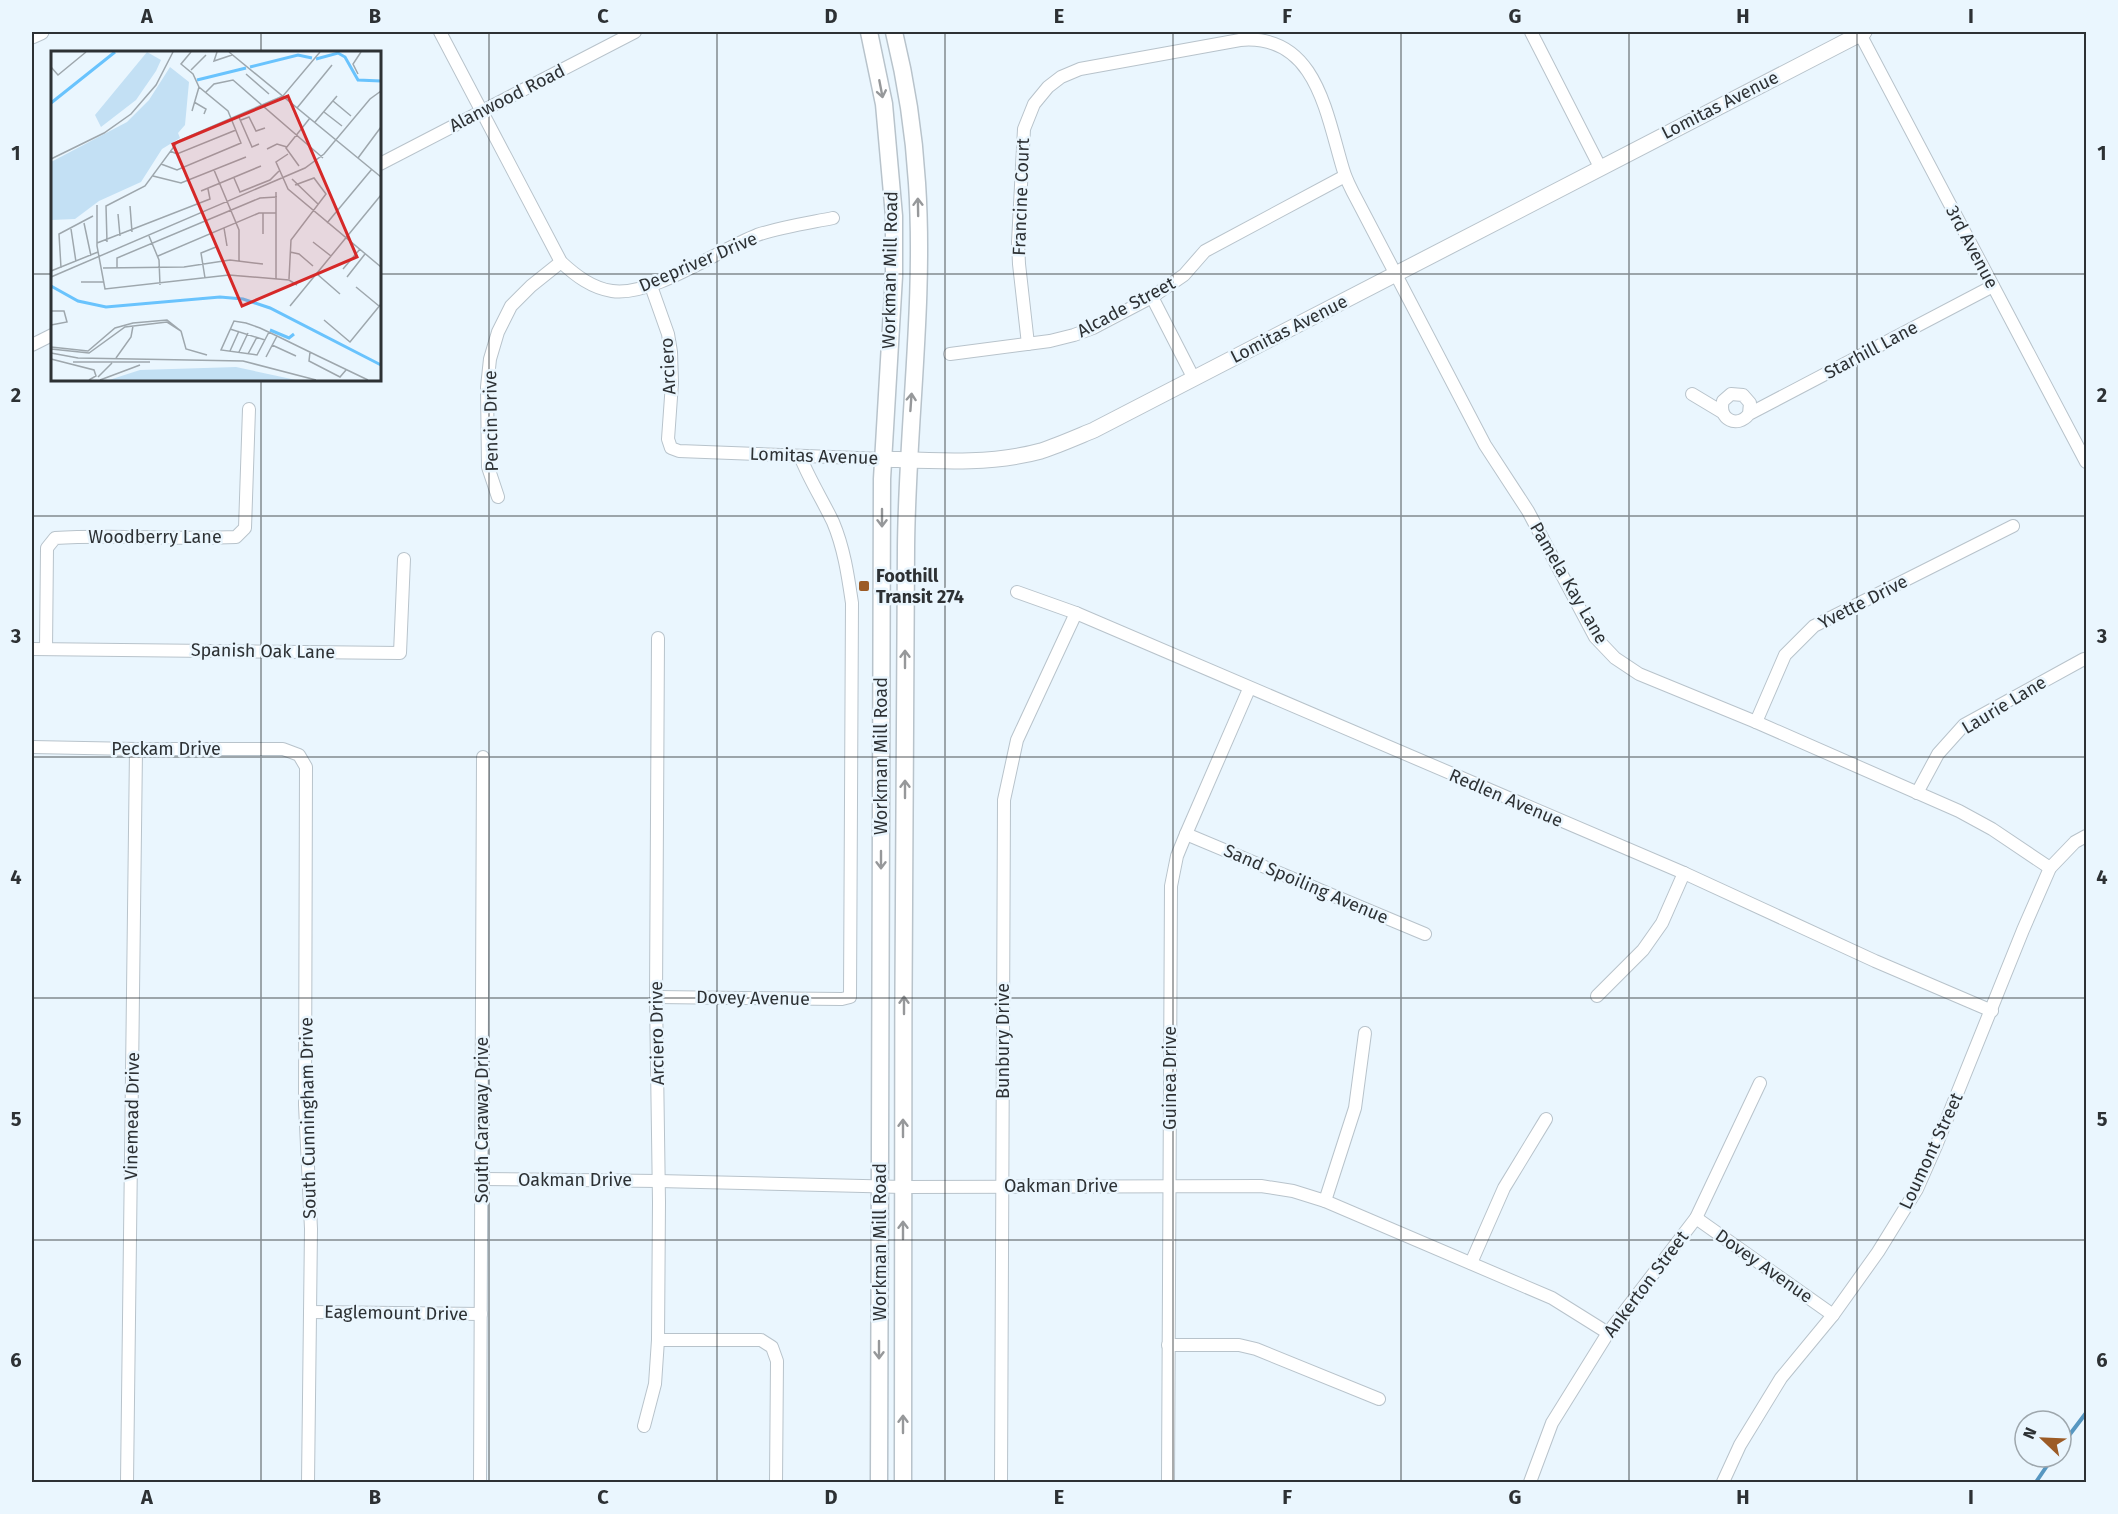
<svg xmlns="http://www.w3.org/2000/svg" width="2118" height="1514" font-family="'Fira Sans',sans-serif">
<style>
.lines{fill:none;stroke-linecap:round;stroke-linejoin:round}
.stream{stroke:#5797c1;stroke-width:4}
.minor-casing{stroke:#b8c3cb;stroke-width:14}
.tertiary-casing{stroke:#b8c3cb;stroke-width:17}
.secondary-casing{stroke:#b8c3cb;stroke-width:19}
.minor{stroke:#fff;stroke-width:12}
.tertiary{stroke:#fff;stroke-width:15}
.secondary{stroke:#fff;stroke-width:16}
.oneway{stroke:#96989a}
.grid{fill:none;stroke:#2d3134;stroke-width:1.5;stroke-opacity:0.55}
.poi-dot{fill:#9c5b26;stroke:#eaf6fe;stroke-width:2}
.labels{text-anchor:middle;stroke-width:5;stroke-linejoin:round;paint-order:stroke}
.street-label{font-size:18px;fill:#2d3134;stroke:#eaf6fe}
.poi-label{font-size:18px;font-weight:bold;fill:#2d3134;stroke:#eaf6fe;text-anchor:start}
.inset-river{fill:none;stroke:#69c3fd;stroke-width:3}
.inset-road{fill:none;stroke:#9ea7ad;stroke-width:1.5}
.view{fill:#d62828;fill-opacity:0.15;stroke:#d62828;stroke-width:3}
.inset-edge{fill:none;stroke:#2d3134;stroke-width:3}
.neatline{fill:none;stroke:#2d3134;stroke-width:2}
.grid-label{font-size:20px;text-anchor:middle;font-weight:bold;fill:#2d3134}
</style>
<rect width="100%" height="100%" fill="#eaf6fe"/>
<g class="lines">
<g class="stream">
<path d="M2061,1446L2086,1413"/>
<path d="M2036,1482L2053,1457"/>
</g>
<g class="minor-casing">
<g id="minor">
<path d="M440,32L561,262C576,276 592,288 612,291C652,297 718,250 757,235C781,227 808,223 833,218"/>
<path d="M1531,32L1600,167"/>
<path d="M1859,32L2086,462"/>
<path d="M380,164L635,32"/>
<path d="M651,286L668,334L671,352L672,383L668,439L671,448L679,451L883,459"/>
<path d="M1152,297L1194,379"/>
<path d="M1028,344L1019,264L1018,242L1024,129L1034,104L1048,87L1061,77L1080,69L1240,40C1316,33 1326,113 1343,169C1346,180 1352,191 1358,202L1485,445L1528,511L1595,637L1615,658L1639,674L1756,722L1959,811L1992,829L2050,868"/>
<path d="M32,345L52,335"/>
<path d="M950,354L1050,341L1074,335L1093,328L1152,297L1184,275L1205,251L1345,176"/>
<path d="M1692,394L1722,412"/>
<path d="M1749,414L1750,403L1743,395L1731,394L1723,401C1718,419 1737,429 1749,414L1993,286"/>
<path d="M498,497L488,467L487,387L490,359L498,332L511,306L531,286L561,262"/>
<path d="M1017,592L1076,613L1684,873L1875,961L1992,1011"/>
<path d="M32,649L400,653L404,559"/>
<path d="M46,649L47,548L55,538C115,534 175,540 236,537L245,528L249,409"/>
<path d="M1756,722L1785,655L1814,626L2013,526"/>
<path d="M32,747L136,749H283L299,755L306,767L305,1105L311,1229L308,1482"/>
<path d="M1917,793L1938,754L1964,725L2084,659"/>
<path d="M1186,834L1425,934"/>
<path d="M1597,996L1643,950L1662,923L1684,873"/>
<path d="M656,997L842,999L850,997L852,603C848,576 844,548 833,522C822,499 809,479 800,456"/>
<path d="M482,1179L658,1181L903,1187L1261,1186L1293,1191L1325,1201L1552,1298L1608,1333"/>
<path d="M1325,1201L1355,1108L1365,1033"/>
<path d="M1696,1218L1833,1315"/>
<path d="M1471,1263L1504,1188L1546,1119"/>
<path d="M310,1312L481,1314"/>
<path d="M658,1340H761L772,1347L777,1361L776,1482"/>
<path d="M1168,1345H1239L1256,1349L1379,1399"/>
<path d="M644,1426L655,1384L658,1340L659,1202L656,997L658,638"/>
<path d="M127,1482L136,749"/>
<path d="M480,1482L483,757"/>
<path d="M1001,1482L1004,800L1017,740L1076,613"/>
<path d="M1168,1482L1171,886L1177,856L1186,834L1249,689"/>
<path d="M1530,1482L1552,1423L1608,1333L1696,1218L1760,1083"/>
<path d="M1723,1482L1740,1445L1781,1378L1833,1315L1878,1252L1917,1189L1936,1146L2023,930L2050,868L2075,842L2086,836"/>
</g>
</g>
<g class="tertiary-casing">
<g id="tertiary">
<path d="M32,36L41,32"/>
<path d="M883,459C935,461 990,465 1041,451C1059,445 1077,437 1094,430L1864,32"/>
</g>
</g>
<g class="secondary-casing">
<g id="secondary">
<path d="M869,32L884,104L894,216V276L882,479L879,1482"/>
<path d="M894,32C906,81 914,132 917,183C925,304 907,426 906,548C903,859 903,1171 903,1482"/>
</g>
</g>
<use href="#minor" class="minor"/>
<use href="#tertiary" class="tertiary"/>
<use href="#secondary" class="secondary"/>
</g>
<defs><path id="oneway-shaft" d="M-6 0H5M1.5-3L5.5 0L1.5 3" fill="none" stroke-width="1.6" stroke-linecap="round" stroke-linejoin="round" transform="scale(1.5)"/></defs>
<g class="oneway">
<use href="#oneway-shaft" transform="translate(881 89) rotate(79)"/>
<use href="#oneway-shaft" transform="translate(918 207) rotate(-91)"/>
<use href="#oneway-shaft" transform="translate(911 402) rotate(-86)"/>
<use href="#oneway-shaft" transform="translate(882 518) rotate(90)"/>
<use href="#oneway-shaft" transform="translate(905 659) rotate(-90)"/>
<use href="#oneway-shaft" transform="translate(905 789) rotate(-90)"/>
<use href="#oneway-shaft" transform="translate(881 860) rotate(90)"/>
<use href="#oneway-shaft" transform="translate(904 1005) rotate(-90)"/>
<use href="#oneway-shaft" transform="translate(903 1128) rotate(-90)"/>
<use href="#oneway-shaft" transform="translate(903 1230) rotate(-90)"/>
<use href="#oneway-shaft" transform="translate(879 1350) rotate(90)"/>
<use href="#oneway-shaft" transform="translate(903 1424) rotate(-90)"/>
</g>
<path class="grid" d="M261,32V52M489,32V1482M717,32V1482M945,32V1482M1173,32V1482M1401,32V1482M1629,32V1482M1857,32V1482M32,274H52M380,274H2086M261,380V1482M32,516H2086M32,757H2086M32,998H2086M32,1240H2086"/>
<rect class="poi-dot" x="858" y="580" width="12" height="12" rx="3"/>
<g class="labels">
<g class="street-label">
<text transform="translate(507 98) rotate(-27)" y="6">Alanwood Road</text>
<text transform="translate(1720 105) rotate(-27)" y="6">Lomitas Avenue</text>
<text transform="translate(1021 197) rotate(-88)" y="6">Francine Court</text>
<text transform="translate(1972 247) rotate(62)" y="6">3rd Avenue</text>
<text transform="translate(698 262) rotate(-23)" y="6">Deepriver Drive</text>
<text transform="translate(890 270) rotate(-89)" y="6">Workman Mill Road</text>
<text transform="translate(1126 307) rotate(-28)" y="6">Alcade Street</text>
<text transform="translate(1289 329) rotate(-27)" y="6">Lomitas Avenue</text>
<text transform="translate(1871 350) rotate(-28)" y="6">Starhill Lane</text>
<text transform="translate(668 366) rotate(-93)" y="6">Arciero</text>
<text transform="translate(491 421) rotate(-91)" y="6">Pencin Drive</text>
<text transform="translate(814 456) rotate(2)" y="6">Lomitas Avenue</text>
<text x="155" y="543">Woodberry Lane</text>
<text transform="translate(1569 583) rotate(60)" y="6">Pamela Kay Lane</text>
<text transform="translate(1863 602) rotate(-27)" y="6">Yvette Drive</text>
<text transform="translate(263 651) rotate(1)" y="6">Spanish Oak Lane</text>
<text transform="translate(2004 705) rotate(-31)" y="6">Laurie Lane</text>
<text x="166" y="755">Peckam Drive</text>
<text transform="translate(881 756) rotate(-90)" y="6">Workman Mill Road</text>
<text transform="translate(1506 798) rotate(23)" y="6">Redlen Avenue</text>
<text transform="translate(1306 884) rotate(23)" y="6">Sand Spoiling Avenue</text>
<text transform="translate(753 998) rotate(1)" y="6">Dovey Avenue</text>
<text transform="translate(657 1033) rotate(-91)" y="6">Arciero Drive</text>
<text transform="translate(1003 1041) rotate(-90)" y="6">Bunbury Drive</text>
<text transform="translate(1170 1078) rotate(-90)" y="6">Guinea Drive</text>
<text transform="translate(132 1116) rotate(-89)" y="6">Vinemead Drive</text>
<text transform="translate(308 1118) rotate(-91)" y="6">South Cunningham Drive</text>
<text transform="translate(482 1120) rotate(-90)" y="6">South Caraway Drive</text>
<text transform="translate(1931 1151) rotate(-65)" y="6">Loumont Street</text>
<text x="575" y="1186">Oakman Drive</text>
<text x="1061" y="1192">Oakman Drive</text>
<text transform="translate(880 1242) rotate(-90)" y="6">Workman Mill Road</text>
<text transform="translate(1764 1266) rotate(35)" y="6">Dovey Avenue</text>
<text transform="translate(1646 1284) rotate(-53)" y="6">Ankerton Street</text>
<text transform="translate(396 1313) rotate(1)" y="6">Eaglemount Drive</text>
</g>
<g class="poi-label">
<text x="876" y="582">Foothill<tspan x="876" dy="21">Transit 274</tspan></text>
</g>
</g>
<g transform="translate(51 51)">
<rect width="330" height="330" fill="#eaf6fe"/>
<path d="M96,1L110,9L105,20L85,49L50,76L44,64ZM119,16L138,31L134,74L127,82L129,87L111,98L90,131L48,150L24,168L0,169V111L76,71L98,49ZM185,316L245,329H58L89,319Z" fill="#c3e0f4"/>
<path class="inset-river" d="M265,8L287,2L294,6L307,29L330,30M199,16L247,4L261,7M146,29L195,17M0,52L64,1M0,235L27,250L55,256L169,246L192,248L219,257L330,314M219,279L238,287L243,283"/>
<path class="inset-road" d="M166,1L163,10L181,4M178,1L330,126M0,16L7,24L35,1M140,19L155,4M195,23L218,43M307,23L302,13L310,1M155,41L163,33L182,29L272,107M282,50L300,65M143,51L155,58L153,63M246,57L281,14M141,60L148,36M273,61L291,75M187,64L201,96L208,93M190,69L198,66L205,80L214,77M264,71L286,45M216,98L226,93L236,96M119,100L126,103L185,79M237,103L225,111L237,138L330,216M307,107L330,76M0,108L53,82L80,63L105,34L122,1M110,113L126,119L190,92L177,60L148,36L142,23L130,13L140,1M248,115L235,97L259,67M163,119L188,179V210M102,125L130,132L195,106M183,127L189,141L219,129L228,120M241,128L267,153M150,140L210,115M46,154V195L54,238L178,224L238,229L246,234M79,155L81,181M212,162V183M67,163L69,185M33,172L40,205M276,172L321,118M173,177L176,195M20,178L25,211M98,185L108,209L109,234M56,191L55,155L94,135L127,90L232,45L269,1M262,191L280,205M46,192L159,148L157,138M239,201L248,203L262,215M107,205L208,162H225M10,217L8,183L42,165M52,217L133,216L179,209L212,213M66,217V207L209,147L226,146M292,218L309,198M0,220L47,201M266,223L289,243M0,226L254,117L273,103L319,48L330,40M296,226L314,203M154,227L150,202L165,196M238,228L240,189L275,143L263,127L244,134M225,229V141M30,231H52M305,236L328,255M239,255L330,144M0,260H13L16,271L0,274M273,269L299,291L330,253M179,278L214,289M130,280L135,298L156,304M218,281L206,304L170,299L183,270L195,272L209,277L226,285L267,305L317,329M221,294L245,305M0,296L37,300L64,277L82,272L116,269L130,280L116,271L74,276L38,302L0,298M179,300L188,280M188,301L197,282M259,301L258,310L289,326L295,319M0,302L27,307L192,310L265,329M197,303L206,286M215,306L226,285M65,307L80,286L82,275M0,308L43,319L45,325L38,329M22,311H99M47,326L61,312M49,329L89,314"/>
<path class="view" d="M237,45L306,206L191,255L122,93Z"/>
<rect width="330" height="330" class="inset-edge"/>
</g>
<rect width="2118" height="1514" fill="none" stroke="#eaf6fe" stroke-width="66"/>
<g transform="translate(2043 1439) rotate(293)"><circle r="28" fill="#eaf6fe" stroke="#9ea7ad" stroke-width="1.5"/>
<path d="M0-4.5L10 22L0 15L-10 22Z" fill="#9c5b26"/>
<text y="-9" font-size="16" font-weight="bold" text-anchor="middle" fill="#2d3134">N</text>
</g>
<rect x="33" y="33" width="2052" height="1448" class="neatline"/>
<g class="grid-label">
<text x="147" y="23">A</text>
<text x="375" y="23">B</text>
<text x="603" y="23">C</text>
<text x="831" y="23">D</text>
<text x="1059" y="23">E</text>
<text x="1287" y="23">F</text>
<text x="1515" y="23">G</text>
<text x="1743" y="23">H</text>
<text x="1971" y="23">I</text>
<text x="16" y="160">1</text>
<text x="2102" y="160">1</text>
<text x="16" y="402">2</text>
<text x="2102" y="402">2</text>
<text x="16" y="643">3</text>
<text x="2102" y="643">3</text>
<text x="16" y="884">4</text>
<text x="2102" y="884">4</text>
<text x="16" y="1126">5</text>
<text x="2102" y="1126">5</text>
<text x="16" y="1367">6</text>
<text x="2102" y="1367">6</text>
<text x="147" y="1504">A</text>
<text x="375" y="1504">B</text>
<text x="603" y="1504">C</text>
<text x="831" y="1504">D</text>
<text x="1059" y="1504">E</text>
<text x="1287" y="1504">F</text>
<text x="1515" y="1504">G</text>
<text x="1743" y="1504">H</text>
<text x="1971" y="1504">I</text>
</g>
</svg>
